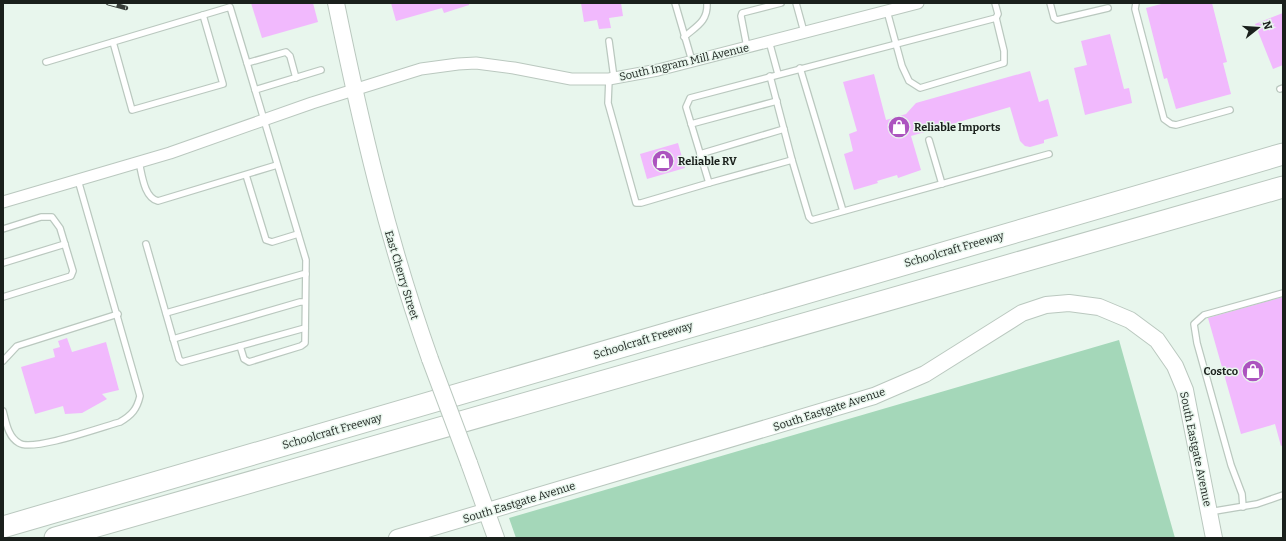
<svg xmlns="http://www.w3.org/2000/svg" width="1286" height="541" font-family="Bitter,serif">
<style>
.green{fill:#a4d7b9}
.building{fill:#f1b9fd}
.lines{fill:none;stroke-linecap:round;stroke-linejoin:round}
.lane-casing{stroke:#bac8bf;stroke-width:8}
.street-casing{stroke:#bac8bf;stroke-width:13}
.secondary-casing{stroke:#bac8bf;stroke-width:18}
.highway-casing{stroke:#bac8bf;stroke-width:23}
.lane{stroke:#fff;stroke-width:5.5}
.street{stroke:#fff;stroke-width:11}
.secondary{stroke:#fff;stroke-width:16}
.highway{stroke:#fff;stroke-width:21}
.rail-casing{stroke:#373e39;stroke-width:4.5}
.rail{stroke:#e8f6ed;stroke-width:3;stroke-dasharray:9;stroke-linecap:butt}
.secondary-bridge-casing{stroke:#bac8bf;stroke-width:18;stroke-linecap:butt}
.secondary-bridge{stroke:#fff;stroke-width:16}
.labels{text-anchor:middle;stroke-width:3;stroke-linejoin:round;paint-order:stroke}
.street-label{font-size:11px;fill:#1a201c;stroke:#e8f6ed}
.poi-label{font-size:11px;font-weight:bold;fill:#1a201c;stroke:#e8f6ed;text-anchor:start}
</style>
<rect width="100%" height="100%" fill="#e8f6ed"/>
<path class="green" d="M1119,340L1175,538H516L509,518Z"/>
<g class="building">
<path d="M251,3H313L318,22L262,38Z"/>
<path d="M391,3H469V5L444,13L442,8L396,21Z"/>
<path d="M581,3H621L623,16L609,18L611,28L599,29L597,20L584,22Z"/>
<path d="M1165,3H1212L1227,62L1223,63L1231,94L1176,109L1167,78L1164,79L1146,8Z"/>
<path d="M1283,13V65L1273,69L1255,24Z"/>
<path d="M1110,34L1124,89L1129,88L1132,103L1085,115L1074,68L1087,65L1081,41Z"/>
<path d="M1030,71L1039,102L1048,99L1058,136L1044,140V143L1030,147L1025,146L1020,141L1010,107L911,136L921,170L898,178L897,175L877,181L878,183L854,190L844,154L853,151L849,134L857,131L843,82L874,74L886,120L906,114L916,103Z"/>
<path d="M678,143L685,168L647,179L640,154Z"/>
<path d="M1283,297V445L1281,446L1275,424L1241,434L1208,318Z"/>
<path d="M67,338L72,352L106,342L119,390L102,394L107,399L82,413L65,414L63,406L35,414L21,367L55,357L53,349L60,347L58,341Z"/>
</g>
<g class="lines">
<g class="lane-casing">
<g id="lane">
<path d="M675,3L692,61"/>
<path d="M796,3L804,32"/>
<path d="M995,3L998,14L996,18L690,98L686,107L709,183L792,160L809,217L812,220L1049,154"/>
<path d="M1050,3L1054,18L1057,20L1108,8"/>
<path d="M1136,3L1135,9L1164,119L1171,124L1176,125L1230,110"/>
<path d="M887,11L902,66L909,81L920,88L1004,63V51L996,18"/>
<path d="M684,37C697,26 708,21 707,3"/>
<path d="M609,41L614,78"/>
<path d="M769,41L778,74"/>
<path d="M113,42L132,110L223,84L203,15"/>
<path d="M747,47L741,16L742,13L781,3"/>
<path d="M46,62L230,7L247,63"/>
<path d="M800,68L843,211"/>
<path d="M770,76L792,160"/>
<path d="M609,79L608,103L636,203H641L709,183"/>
<path d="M1280,89L1283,88"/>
<path d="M255,90L321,70"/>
<path d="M691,124L777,101"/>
<path d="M929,140L942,184"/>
<path d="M700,154L784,129"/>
<path d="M139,162C142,174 144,198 158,201L277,165"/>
<path d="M246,175L266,240L272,242L298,234"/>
<path d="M3,229L41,217H52L60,228L73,271L71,276L3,297"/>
<path d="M146,244L179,359L182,362L305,328"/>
<path d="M3,263L65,244"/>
<path d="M166,313L303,274H306"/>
<path d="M173,339L300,302H305"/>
<path d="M240,346L244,359L249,362L301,346L305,343L306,260L247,63L286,52L290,56L296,78"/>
<path d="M3,361L17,346L118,314"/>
<path d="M3,411C6,422 8,437 19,443C32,452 102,427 120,422C132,415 137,409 140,396L78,180"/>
<path d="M1243,507L1242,494L1231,465L1197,343L1194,324L1204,315L1283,293"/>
<path d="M1209,512L1257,504L1283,495"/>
</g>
</g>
<g class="street-casing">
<path id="street" d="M3,202L170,153L312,103L421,69L458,64L476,63L514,68L571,79H609L658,70L918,3"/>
</g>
<g class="secondary-casing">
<g id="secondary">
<path d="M336,3C361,125 388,241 430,359"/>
<path d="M469,463L496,538"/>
<path d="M397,538L874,396L925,374L1022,313L1046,305L1069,303L1099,307L1130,320L1157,340L1175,366L1185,390L1214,538"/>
</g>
</g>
<g class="highway-casing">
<g id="highway">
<path d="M3,527L1283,154"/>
<path d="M55,538L1283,187"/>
</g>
</g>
<use href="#lane" class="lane"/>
<use href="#street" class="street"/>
<use href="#secondary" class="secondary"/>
<use href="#highway" class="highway"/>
<g class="rail-casing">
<path id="rail" d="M108,3L126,8"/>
</g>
<use href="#rail" class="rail"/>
<g class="secondary-bridge-casing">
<path id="secondary-bridge" d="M430,359L469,463"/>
</g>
<use href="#secondary-bridge" class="secondary-bridge"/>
</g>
<defs>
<g id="shop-disc" transform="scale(1.15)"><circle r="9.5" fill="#ac53bf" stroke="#e8f6ed"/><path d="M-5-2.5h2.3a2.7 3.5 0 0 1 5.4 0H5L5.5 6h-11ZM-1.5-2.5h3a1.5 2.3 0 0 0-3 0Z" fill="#fff"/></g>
</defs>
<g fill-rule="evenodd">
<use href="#shop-disc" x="899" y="127"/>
<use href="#shop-disc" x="663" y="161"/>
<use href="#shop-disc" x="1253" y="371"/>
</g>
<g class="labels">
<g class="street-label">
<text transform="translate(684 62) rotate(-13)" y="4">South Ingram Mill Avenue</text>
<text transform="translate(954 249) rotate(-16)" y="4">Schoolcraft Freeway</text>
<text transform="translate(402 275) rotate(73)" y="4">East Cherry Street</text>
<text transform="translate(643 340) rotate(-17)" y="4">Schoolcraft Freeway</text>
<text transform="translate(829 409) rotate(-18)" y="4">South Eastgate Avenue</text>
<text transform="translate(332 431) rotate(-16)" y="4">Schoolcraft Freeway</text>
<text transform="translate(1196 449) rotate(78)" y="4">South Eastgate Avenue</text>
<text transform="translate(519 502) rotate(-17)" y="4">South Eastgate Avenue</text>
</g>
<g class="poi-label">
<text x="914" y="131">Reliable Imports</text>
<text x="678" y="165">Reliable RV</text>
<text x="1238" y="375" text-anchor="end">Costco</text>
</g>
</g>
<rect width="1286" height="541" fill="none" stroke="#1a201c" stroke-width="8"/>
<g transform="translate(1258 28) rotate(73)" stroke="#e8f6ed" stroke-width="3" paint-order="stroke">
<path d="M0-3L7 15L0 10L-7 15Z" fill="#1a201c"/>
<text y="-6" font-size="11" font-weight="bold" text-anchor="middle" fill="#1a201c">N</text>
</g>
</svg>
